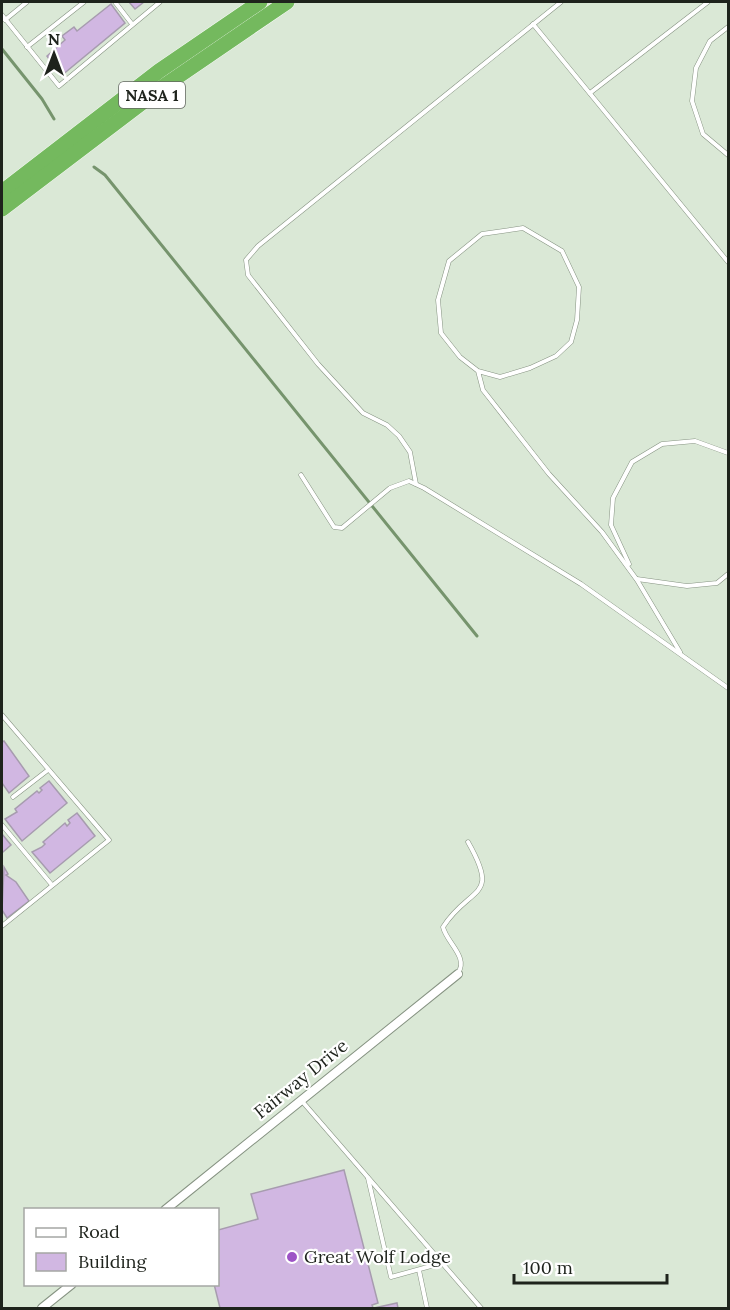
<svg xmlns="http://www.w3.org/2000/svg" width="730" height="1310" font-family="Lora,serif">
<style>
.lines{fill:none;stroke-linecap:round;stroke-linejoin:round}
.stream{stroke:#76946d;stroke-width:3}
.building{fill:#d1b7e2;stroke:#a79caf;stroke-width:1.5}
.service-casing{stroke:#869382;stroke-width:5}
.minor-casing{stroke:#869382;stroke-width:10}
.motorway-casing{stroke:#fff;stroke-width:16}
.service{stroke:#fff;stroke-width:4}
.minor{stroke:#fff;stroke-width:8}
.motorway{stroke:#74b95e;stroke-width:15}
.poi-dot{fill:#9d53c6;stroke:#fff;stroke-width:2}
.labels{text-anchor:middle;stroke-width:4.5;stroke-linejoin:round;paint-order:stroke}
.shield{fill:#fff;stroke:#626560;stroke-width:1.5}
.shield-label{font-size:16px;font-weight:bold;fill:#1e231c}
.street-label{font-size:18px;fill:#1e231c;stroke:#fff}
.poi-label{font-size:18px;fill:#1e231c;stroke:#fff;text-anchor:start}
</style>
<rect width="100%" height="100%" fill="#dae8d6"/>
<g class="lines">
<g class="stream">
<path d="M2,49L42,99L54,119"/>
<path d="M94,167L105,175L477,636"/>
</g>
</g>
<g class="building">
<path d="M129,2H144L135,9Z"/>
<path d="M111,4L125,23L61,76L47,56L65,40L62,36L74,27L77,31Z"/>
<path d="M4,741L29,776L9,793L2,783V742Z"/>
<path d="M49,781L67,803L22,841L5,819L17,812L15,809L37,791L39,793L42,790L40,788Z"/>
<path d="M77,813L95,836L50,873L32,852L42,847L45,844L43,842L65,823L67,826L70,823L68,820Z"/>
<path d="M2,834L11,845L3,852L2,851Z"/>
<path d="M4,867L8,874L6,875L16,882L29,901L7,918L2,910Z"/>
<path d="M344,1170L378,1303L372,1305L373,1308H220L214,1284H218V1230L258,1219L251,1194Z"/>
<path d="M397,1303L398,1308H374Z"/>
</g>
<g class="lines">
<g class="service-casing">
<g id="service">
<path d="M115,2L132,24"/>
<path d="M2,15L59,86L160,2"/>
<path d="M5,20L27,2"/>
<path d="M533,24L728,262"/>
<path d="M728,27L710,41L696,68L692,101L703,134L728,155"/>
<path d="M27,47L84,2"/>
<path d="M590,93L708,2"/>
<path d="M478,371L500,377L530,368L556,356L571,342L577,320L579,287L562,251L523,228L482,234L449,261L438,300L441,333L460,357L478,371L483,390L549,474L602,532L637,580L680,652"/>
<path d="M301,475L334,527L342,528L390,488L409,481L424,488L581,584L728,688"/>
<path d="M416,484L410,452L399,436L387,425L363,413L318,364L248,275L246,260L258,246L561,2"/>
<path d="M629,564L611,525L613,498L632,462L662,444L695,441L728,453"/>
<path d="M637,579L687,586L717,583L728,574"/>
<path d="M2,715L109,840L2,926"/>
<path d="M13,797L48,770"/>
<path d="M2,825L52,885"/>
<path d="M458,973C469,957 446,942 443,927C470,885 501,900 468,842"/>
<path d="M301,1100L481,1308"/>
<path d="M368,1178L391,1277L442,1263"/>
<path d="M419,1270L427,1308"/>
</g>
</g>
<g class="minor-casing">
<g id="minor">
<path d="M165,1210L458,974"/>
<path d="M42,1308L72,1284"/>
</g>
</g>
<g class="motorway-casing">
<g id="motorway">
<path d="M2,192L159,71L260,2"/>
<path d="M2,209L164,86L287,2"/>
</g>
</g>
<use href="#service" class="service"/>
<use href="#minor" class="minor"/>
<use href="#motorway" class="motorway"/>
</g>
<circle class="poi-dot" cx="292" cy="1257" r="6"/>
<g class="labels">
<rect class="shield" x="119" y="82" width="66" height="26" rx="4.5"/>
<g class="shield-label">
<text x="152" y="101">NASA 1</text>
</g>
<g class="street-label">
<text transform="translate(301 1079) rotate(-39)" y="6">Fairway Drive</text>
</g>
<g class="poi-label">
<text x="304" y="1263">Great Wolf Lodge</text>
</g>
</g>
<rect width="730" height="1310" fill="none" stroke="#1e231c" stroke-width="6"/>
<rect x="24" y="1208" width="195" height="78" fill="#ffffff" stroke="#a5a7a4" stroke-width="1.5"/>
<rect x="36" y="1228" width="30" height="9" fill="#ffffff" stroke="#a5a7a4" stroke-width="1.5"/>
<text x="78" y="1238" font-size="18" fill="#1e231c">Road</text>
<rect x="36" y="1253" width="30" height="18" fill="#d1b7e2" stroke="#a5a7a4" stroke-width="1.5"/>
<text x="78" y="1268" font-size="18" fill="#1e231c">Building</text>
<g transform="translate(54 54)" stroke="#ffffff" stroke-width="4.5" paint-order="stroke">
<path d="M0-4.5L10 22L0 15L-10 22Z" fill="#1e231c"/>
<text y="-9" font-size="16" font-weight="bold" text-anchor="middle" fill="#1e231c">N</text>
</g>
<path d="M514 1274v9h153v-9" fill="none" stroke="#1e231c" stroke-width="3"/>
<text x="523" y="1274" font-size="18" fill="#1e231c" stroke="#ffffff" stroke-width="4.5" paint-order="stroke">100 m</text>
</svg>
